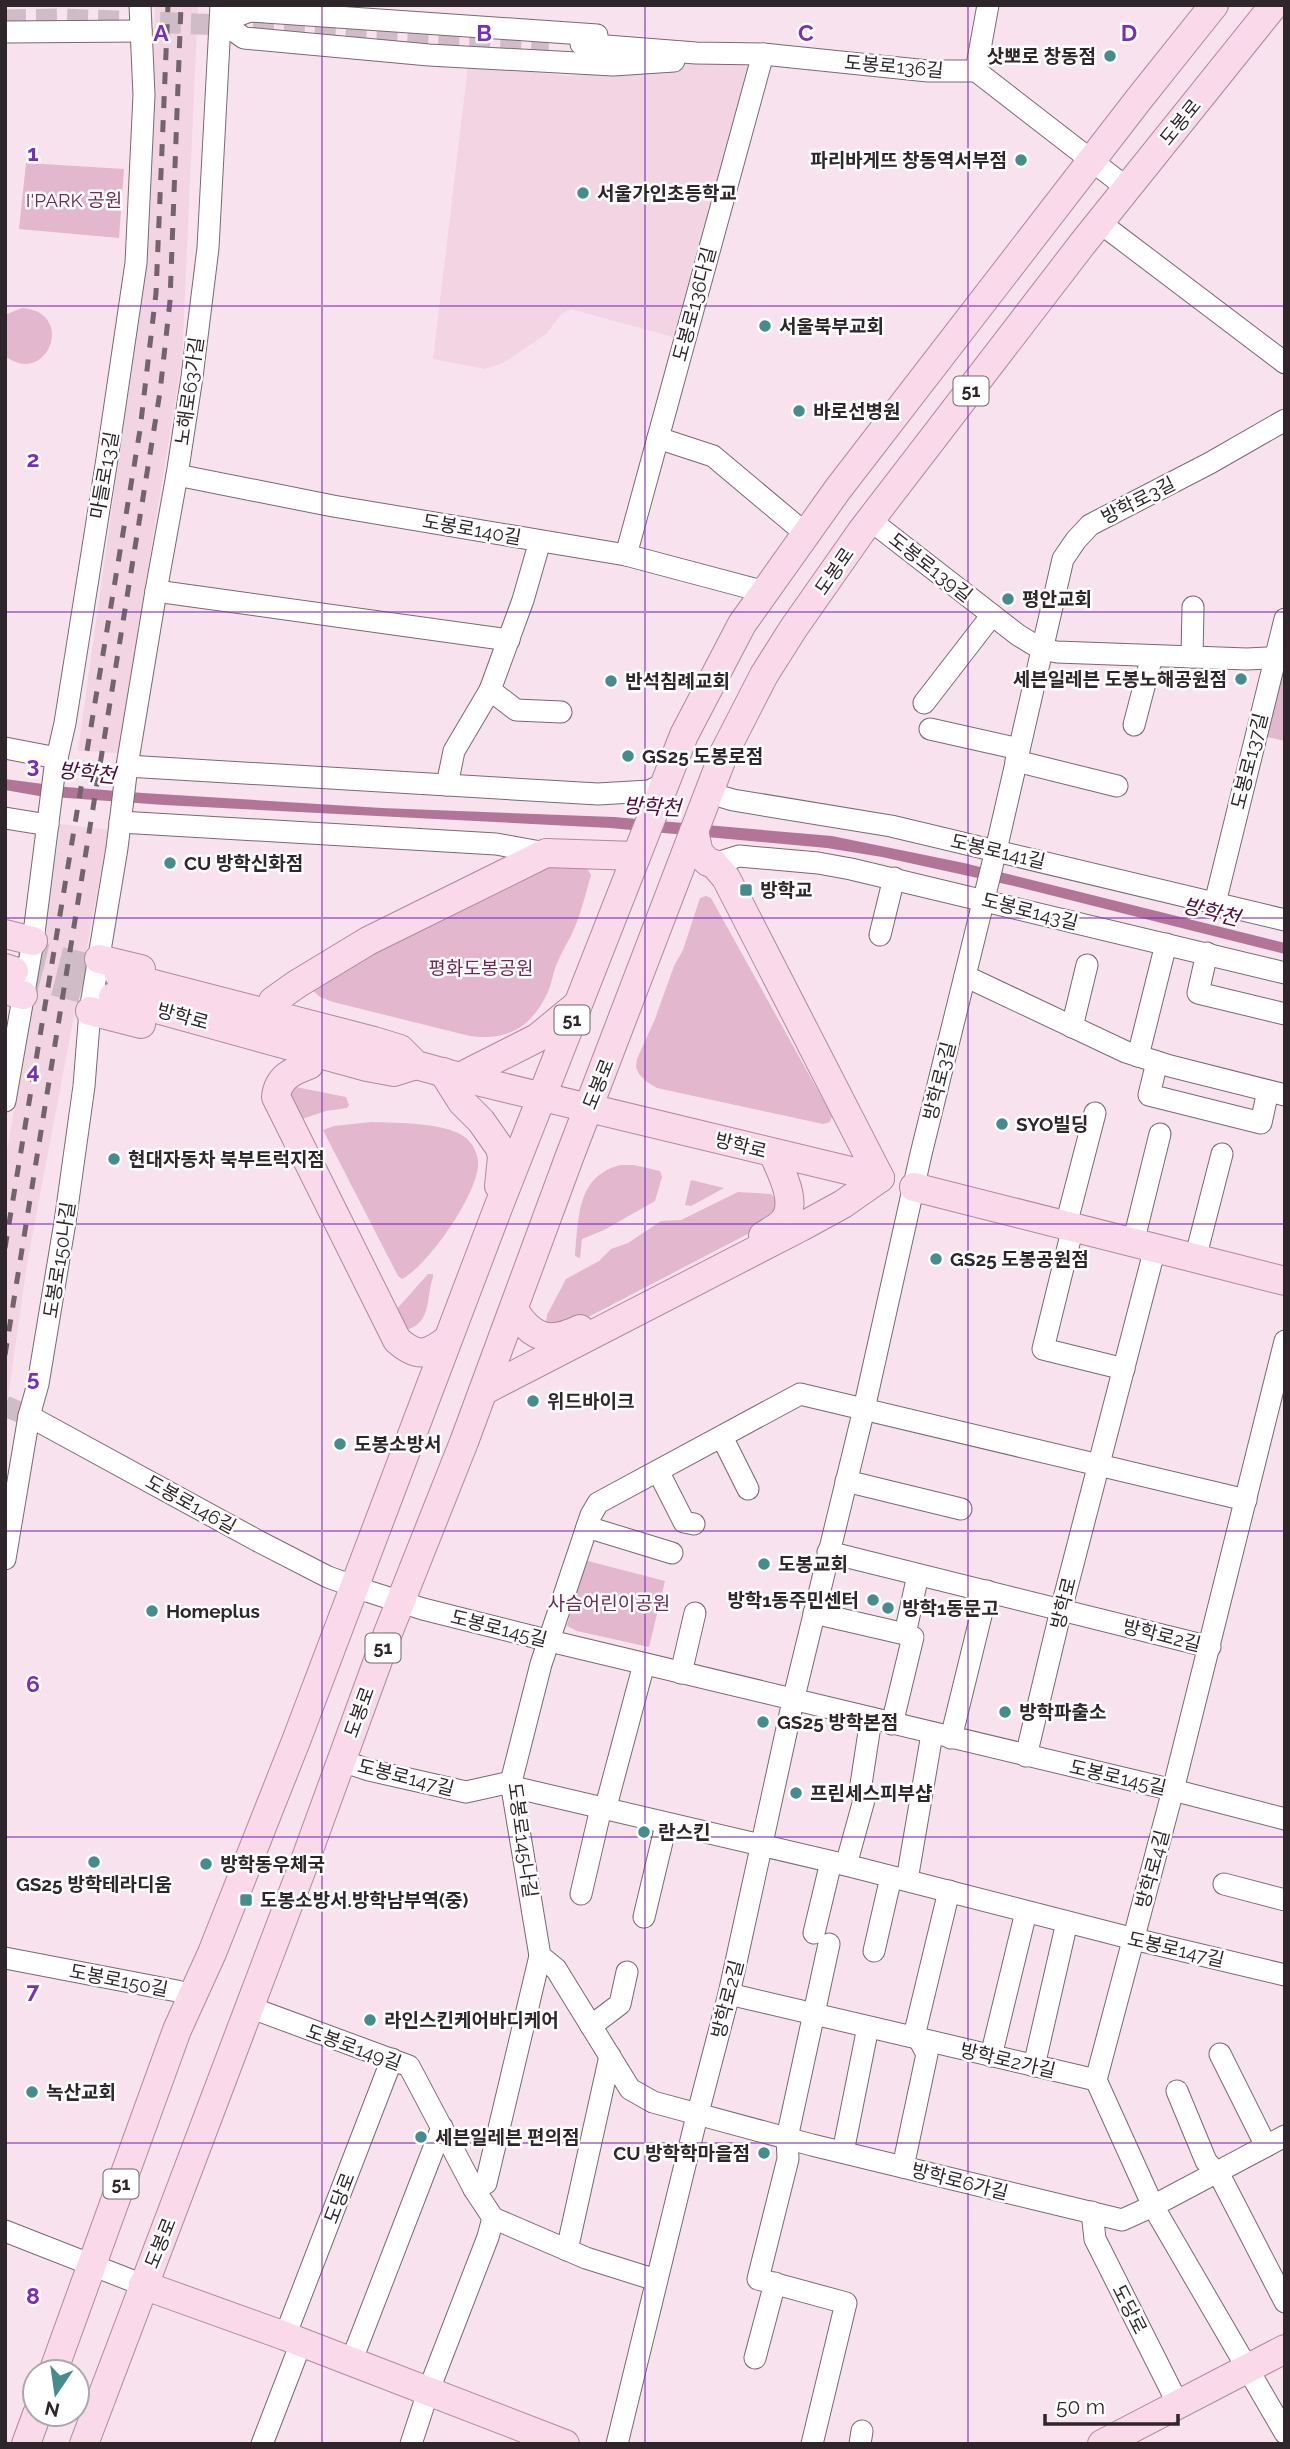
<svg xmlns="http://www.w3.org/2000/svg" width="1290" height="2449" font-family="Raleway,'Noto Sans KR',sans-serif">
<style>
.built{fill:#f2d4e3}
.green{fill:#e3b7ce}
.water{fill:#b37597}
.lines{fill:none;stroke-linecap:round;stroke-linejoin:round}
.minor-tunnel{stroke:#d0bcc6;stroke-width:21;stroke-dasharray:21 10;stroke-linecap:butt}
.major-tunnel{stroke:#d0bcc6;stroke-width:28;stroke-dasharray:28 14;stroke-linecap:butt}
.minor-casing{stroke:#7b6872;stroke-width:23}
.major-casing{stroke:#af899e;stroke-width:30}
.minor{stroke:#fff;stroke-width:21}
.major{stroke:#f9d9ea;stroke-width:28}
.rail{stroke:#71646b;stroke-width:5;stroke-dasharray:12 12;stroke-linecap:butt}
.grid{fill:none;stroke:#7b2cbf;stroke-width:2;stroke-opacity:0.55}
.poi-dot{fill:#448c8d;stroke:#fff;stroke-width:2.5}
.labels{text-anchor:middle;stroke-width:5;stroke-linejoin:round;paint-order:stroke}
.shield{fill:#fff;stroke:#6d676a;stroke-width:2}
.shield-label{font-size:18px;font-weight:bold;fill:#2e262a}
.poi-label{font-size:19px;font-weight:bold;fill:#2e262a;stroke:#fff;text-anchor:start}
.street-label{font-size:19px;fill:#2e262a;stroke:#fff}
.park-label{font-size:19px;fill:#732756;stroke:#fff}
.water-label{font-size:21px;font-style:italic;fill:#56093d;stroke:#fff}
.grid-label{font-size:23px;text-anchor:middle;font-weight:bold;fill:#7b2cbf;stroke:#fff;stroke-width:5;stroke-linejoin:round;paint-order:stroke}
</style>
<rect width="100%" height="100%" fill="#f8e2ed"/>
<g class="built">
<path d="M155,5H198L182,359L118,753L78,751L148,251Z"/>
<path d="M702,62L750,65L673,337L571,309L562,313L546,334L503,363L485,369L433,359L468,66L570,76Z"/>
<path d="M60,824L109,830L27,1264L5,1418V1163L49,904Z"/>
</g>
<g class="green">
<path d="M26,163L124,169L119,238L19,229Z"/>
<path d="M22,308C77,312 47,388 5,356V315Z"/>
<path d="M1285,662V741L1264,736Z"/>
<path d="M585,865L591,875C586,892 582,910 575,927C570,939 563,949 558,961C553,971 552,983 548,992C531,1028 507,1041 470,1036L333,1002L320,997L312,990L313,985L535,871L552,867Z"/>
<path d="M706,896L711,898L832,1116L830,1122L823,1124L657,1088L647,1082L639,1074L636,1067L637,1059L655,1019L674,966L683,950L700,898Z"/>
<path d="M296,1087L346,1097L349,1105L347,1108L326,1111L302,1119L288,1094Z"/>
<path d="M372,1122C396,1123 448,1122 466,1138C472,1143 477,1152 478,1161C481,1190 428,1266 402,1279L398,1276L323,1130L334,1126Z"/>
<path d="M620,1165H634L660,1171L662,1177L655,1201L604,1230L582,1239L580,1258L575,1256C579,1218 576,1177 620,1165Z"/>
<path d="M691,1180L724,1188L691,1206L685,1205Z"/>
<path d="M738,1192L771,1194L781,1206L761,1227L571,1326L546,1323L547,1315L566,1279L599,1261L611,1249L628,1243L661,1221L681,1220Z"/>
<path d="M428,1274H433V1277C426,1297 432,1323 406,1330L395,1311Z"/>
<path d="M584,1560L665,1581L649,1647L577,1631L567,1626Z"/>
</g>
<path class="water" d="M5,779L66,787L143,793L382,808L614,817L832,836L964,863L1285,943V954L1014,886L882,857L827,848L610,828L164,805L39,796L5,790Z"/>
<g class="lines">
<g class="minor-tunnel">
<path d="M5,20L60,19L283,27L549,42"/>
<path d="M5,1406L29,1416"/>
</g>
<g class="major-tunnel">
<path d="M19,951L119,975"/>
<path d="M14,971L113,997"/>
</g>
<g class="minor-casing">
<g id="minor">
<path d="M221,22L244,38L429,55L613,65L674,61"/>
<path d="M221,22L250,11L597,35"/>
<path d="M5,32L141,31"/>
<path d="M581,44L696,53L763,54L928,71H976L1127,188"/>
<path d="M976,71L988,5"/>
<path d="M1099,222L1285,363"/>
<path d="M658,438L713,456L806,534"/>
<path d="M177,475L333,506L626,555L765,592"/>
<path d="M870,520L1018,635L1041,649L1057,652L1247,659L1285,657"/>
<path d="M540,541L523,600L490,690L516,710L561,712"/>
<path d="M626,555L763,54"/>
<path d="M156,591L509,640"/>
<path d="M1192,657L1193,607"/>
<path d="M924,703L992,615"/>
<path d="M1134,725L1152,656"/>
<path d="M930,729L1019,749"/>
<path d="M5,748L57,758"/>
<path d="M1016,761L1117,786"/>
<path d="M127,766L598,794L649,791L664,784"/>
<path d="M447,785L454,751L490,690"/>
<path d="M709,793L733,800L891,826L1285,920"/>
<path d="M5,818L48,825"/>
<path d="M120,822L496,844L546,853"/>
<path d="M714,864L739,856L818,863L851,869L1285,973"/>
<path d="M1215,903L1285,619"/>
<path d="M880,935L894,878"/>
<path d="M1207,953L1198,993L1285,1014"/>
<path d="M965,976L1126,1052L1170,1066L1285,1095"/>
<path d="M1072,1027L1087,965"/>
<path d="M1138,1056L1166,944"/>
<path d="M1157,1062L1149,1095L1261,1123L1268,1091"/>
<path d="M5,1101L33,941L55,767L65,723L107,459L136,263L144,95L140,5"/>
<path d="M1066,1225L1095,1113"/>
<path d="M1073,1227L1043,1349L1124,1369"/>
<path d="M1133,1243L1160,1134"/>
<path d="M1195,1259L1222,1154"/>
<path d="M1285,1341L1173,1790L1096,2080L1153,2206L1285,2433"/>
<path d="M29,1416L258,1541L328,1577L370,1592L423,1609L550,1641L1173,1790L1285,1819"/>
<path d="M722,1437L748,1489"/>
<path d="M658,1471L684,1522L694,1524"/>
<path d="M846,1481L961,1509"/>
<path d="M1246,1500L800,1394L598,1503L591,1515L541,1664L511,1782L540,1956L556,1969L630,2089L653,2102L812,2145L1122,2220L1153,2206L1285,2136"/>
<path d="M587,1527L672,1553"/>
<path d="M828,1552L1210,1647"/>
<path d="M5,1559L29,1416L38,1384L65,1222L84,1086L90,1011L117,848L127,766L156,591L177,475L192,377L208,248L221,5"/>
<path d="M814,1613L905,1634"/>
<path d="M681,1673L695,1613"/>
<path d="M892,1724L913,1637L905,1634L918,1575"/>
<path d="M951,1738L987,1591"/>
<path d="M1026,1756L1061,1610L1155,1248"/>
<path d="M342,1761L369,1770L466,1792L511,1782"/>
<path d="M513,1787L846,1865L1134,1939L1285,1975"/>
<path d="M605,1810L644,1664"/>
<path d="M846,1865L864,1800L860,1791L871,1719"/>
<path d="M907,1880L932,1734"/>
<path d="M1224,1884L1285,1900"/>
<path d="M581,1894L601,1808"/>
<path d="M644,1917L666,1825"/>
<path d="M814,1933L831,1862"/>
<path d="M874,1951L891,1877"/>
<path d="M5,1958L177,1991L191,1996"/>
<path d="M729,1994L1096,2080"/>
<path d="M249,2007L409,2066L474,2189L493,2218L586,2258L656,2280"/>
<path d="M591,2026L620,2004L627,1972"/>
<path d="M1220,2054L1266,2146"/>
<path d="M991,2056L1026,1912"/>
<path d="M1034,2066L1067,1922"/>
<path d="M1177,2091L1206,2161L1222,2180L1285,2302"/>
<path d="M843,2152L868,2027"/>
<path d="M903,2167L927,2054L915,2032L949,1891"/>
<path d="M474,2189L486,2183L540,1956"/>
<path d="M1092,2212L1095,2239L1178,2404"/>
<path d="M5,2231L143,2285"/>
<path d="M567,2250L610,2056"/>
<path d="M285,2336L392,2059"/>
<path d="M755,2358L775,2283"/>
<path d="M351,2362L442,2127"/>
<path d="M262,2444L301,2343"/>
<path d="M411,2444L428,2392L488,2237L493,2218"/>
<path d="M617,2444L694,2128L729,1994L793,1701L864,1409L921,1154L996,850L1063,559L1076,540L1090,525L1210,463L1285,420"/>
<path d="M812,2444L846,2303L758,2279L788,2159L787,2138L829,1944"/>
<path d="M860,2444L862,2431"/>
</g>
</g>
<g class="major-casing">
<g id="major">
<path d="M694,831L699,853L708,862L714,864L726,878L880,1178"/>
<path d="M5,934L33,941"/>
<path d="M99,959L141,969"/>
<path d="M5,968L14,971"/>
<path d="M119,975L374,1041L400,1049L416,1065L460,1077L880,1178"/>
<path d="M5,990L23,995"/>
<path d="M113,997L367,1067L394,1072L416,1065"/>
<path d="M273,1001L297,984L368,941L546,853L636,856"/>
<path d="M90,1011L141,1024"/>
<path d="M309,1065C293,1071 278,1077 276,1097L397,1340C417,1358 427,1355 447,1340"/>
<path d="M443,1072L462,1102L481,1121L500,1148L502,1157L499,1186"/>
<path d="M460,1077L537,1038L577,1005"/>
<path d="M914,1187L1285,1281"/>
<path d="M763,1236C769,1232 777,1228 782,1223C800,1205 781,1172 773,1153"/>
<path d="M514,1310C532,1339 550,1344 580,1329"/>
<path d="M483,1391L801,1227L843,1204L880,1178"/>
<path d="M143,2285L285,2336L565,2444"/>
<path d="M53,2372L177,2030L212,1953L296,1741L496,1213L684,735L742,624L838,489L1139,99L1214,5"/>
<path d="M26,2444L37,2414"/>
<path d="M84,2444L303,1866L388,1633L464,1442L569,1158L724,753L764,675L793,629L861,532L1083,243L1274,5"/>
<path d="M1102,2444L1285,2349"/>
</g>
</g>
<use href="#minor" class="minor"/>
<use href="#major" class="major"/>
<g class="rail">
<path d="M5,1248L140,430L156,293L168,5"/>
<path d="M5,1355L160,392L170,301L181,5"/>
</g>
</g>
<path class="grid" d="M322,5V2444M645,5V2444M968,5V2444M5,306H1285M5,612H1285M5,918H1285M5,1224H1285M5,1531H1285M5,1837H1285M5,2143H1285"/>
<g class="poi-dot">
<circle cx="1110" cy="56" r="7"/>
<circle cx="1021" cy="160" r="7"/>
<circle cx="583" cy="193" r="7"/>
<circle cx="765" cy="326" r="7"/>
<circle cx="799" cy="411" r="7"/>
<circle cx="1008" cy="599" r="7"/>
<circle cx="1241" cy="679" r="7"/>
<circle cx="611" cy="681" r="7"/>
<circle cx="628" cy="756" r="7"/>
<circle cx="170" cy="863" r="7"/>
<rect x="739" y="883" width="14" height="14" rx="3.5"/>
<circle cx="1002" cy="1124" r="7"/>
<circle cx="114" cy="1159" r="7"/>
<circle cx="936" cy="1259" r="7"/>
<circle cx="533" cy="1401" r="7"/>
<circle cx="340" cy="1444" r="7"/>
<circle cx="764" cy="1564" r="7"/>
<circle cx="873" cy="1600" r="7"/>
<circle cx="888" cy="1608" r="7"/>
<circle cx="152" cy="1611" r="7"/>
<circle cx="1005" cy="1712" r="7"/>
<circle cx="763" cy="1722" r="7"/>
<circle cx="796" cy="1793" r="7"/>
<circle cx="644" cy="1832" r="7"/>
<circle cx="94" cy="1862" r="7"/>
<circle cx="206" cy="1864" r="7"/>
<rect x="239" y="1893" width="14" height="14" rx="3.5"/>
<circle cx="370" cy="2020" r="7"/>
<circle cx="32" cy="2092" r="7"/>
<circle cx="421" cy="2137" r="7"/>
<circle cx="764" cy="2153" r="7"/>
</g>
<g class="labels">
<g class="shield">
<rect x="953.5" y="376.5" width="35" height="29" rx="5"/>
<rect x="554.5" y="1005.5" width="35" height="29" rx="5"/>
<rect x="365.5" y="1633.5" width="35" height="29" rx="5"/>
<rect x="103.5" y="2169.5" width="35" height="29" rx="5"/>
</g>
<g class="shield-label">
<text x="971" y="397">51</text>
<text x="572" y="1026">51</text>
<text x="383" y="1654">51</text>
<text x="121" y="2190">51</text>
</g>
<g class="poi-label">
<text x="1096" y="63" text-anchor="end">삿뽀로 창동점</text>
<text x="1007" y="167" text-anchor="end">파리바게뜨 창동역서부점</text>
<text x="597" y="200">서울가인초등학교</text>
<text x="779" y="333">서울북부교회</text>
<text x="813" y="418">바로선병원</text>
<text x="1022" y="606">평안교회</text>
<text x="1227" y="686" text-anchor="end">세븐일레븐 도봉노해공원점</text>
<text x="625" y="688">반석침례교회</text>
<text x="642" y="763">GS25 도봉로점</text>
<text x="184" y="870">CU 방학신화점</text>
<text x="760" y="897">방학교</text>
<text x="1016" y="1131">SYO빌딩</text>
<text x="128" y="1166">현대자동차 북부트럭지점</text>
<text x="950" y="1266">GS25 도봉공원점</text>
<text x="547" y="1408">위드바이크</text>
<text x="354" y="1451">도봉소방서</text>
<text x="778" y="1571">도봉교회</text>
<text x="859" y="1607" text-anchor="end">방학1동주민센터</text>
<text x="902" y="1615">방학1동문고</text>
<text x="166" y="1618">Homeplus</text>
<text x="1019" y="1719">방학파출소</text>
<text x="777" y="1729">GS25 방학본점</text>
<text x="810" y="1800">프린세스피부샵</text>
<text x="658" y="1839">란스킨</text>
<text x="220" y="1871">방학동우체국</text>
<text x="94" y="1891" text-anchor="middle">GS25 방학테라디움</text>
<text x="260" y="1907">도봉소방서.방학남부역(중)</text>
<text x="384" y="2027">라인스킨케어바디케어</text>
<text x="46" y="2099">녹산교회</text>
<text x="435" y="2144">세븐일레븐 편의점</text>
<text x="750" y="2160" text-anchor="end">CU 방학학마을점</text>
</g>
<g class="street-label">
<text transform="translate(894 66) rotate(5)" y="7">도봉로136길</text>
<text transform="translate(1180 122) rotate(-51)" y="7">도봉로</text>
<text transform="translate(694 304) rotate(-75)" y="7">도봉로136다길</text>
<text transform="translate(189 391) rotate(-82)" y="7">노해로63가길</text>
<text transform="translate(104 475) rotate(-80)" y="7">마들로13길</text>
<text transform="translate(1138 500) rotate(-27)" y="7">방학로3길</text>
<text transform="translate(472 529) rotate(10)" y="7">도봉로140길</text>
<text transform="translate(931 567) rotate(38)" y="7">도봉로139길</text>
<text transform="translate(834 571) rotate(-55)" y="7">도봉로</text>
<text transform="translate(1249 761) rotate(-76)" y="7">도봉로137길</text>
<text transform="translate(998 851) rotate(13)" y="7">도봉로141길</text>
<text transform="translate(1030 911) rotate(14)" y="7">도봉로143길</text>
<text transform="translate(183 1016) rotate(15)" y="7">방학로</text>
<text transform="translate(939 1081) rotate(-76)" y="7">방학로3길</text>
<text transform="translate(598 1084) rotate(-68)" y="7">도봉로</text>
<text transform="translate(741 1145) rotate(14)" y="7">방학로</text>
<text transform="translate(59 1260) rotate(-81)" y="7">도봉로150나길</text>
<text transform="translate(191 1504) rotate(29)" y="7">도봉로146길</text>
<text transform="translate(1063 1603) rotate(-76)" y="7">방학로</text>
<text transform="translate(499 1628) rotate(14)" y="7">도봉로145길</text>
<text transform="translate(1162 1635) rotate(14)" y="7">방학로2길</text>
<text transform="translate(359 1712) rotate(-70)" y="7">도봉로</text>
<text transform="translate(406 1777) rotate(14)" y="7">도봉로147길</text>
<text transform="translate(1118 1777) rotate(13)" y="7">도봉로145길</text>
<text transform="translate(523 1840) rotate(82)" y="7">도봉로145나길</text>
<text transform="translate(1152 1869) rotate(-75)" y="7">방학로4길</text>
<text transform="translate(1176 1949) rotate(13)" y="7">도봉로147길</text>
<text transform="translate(119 1980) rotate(11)" y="7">도봉로150길</text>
<text transform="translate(727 1999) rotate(-76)" y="7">방학로2길</text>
<text transform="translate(354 2047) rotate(20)" y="7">도봉로149길</text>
<text transform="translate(1008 2060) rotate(13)" y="7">방학로2가길</text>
<text transform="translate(960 2181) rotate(14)" y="7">방학로6가길</text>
<text transform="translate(339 2198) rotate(-69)" y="7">도당로</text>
<text transform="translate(160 2243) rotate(-68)" y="7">도봉로</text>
<text transform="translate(1130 2309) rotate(63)" y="7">도당로</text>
</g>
<g class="park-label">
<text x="74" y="207">I'PARK 공원</text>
<text x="481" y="975">평화도봉공원</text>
<text x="609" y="1610">사슴어린이공원</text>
</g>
<g class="water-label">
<text transform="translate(87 773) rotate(6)" y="7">방학천</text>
<text transform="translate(652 807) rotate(3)" y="7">방학천</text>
<text transform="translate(1211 912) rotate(14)" y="7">방학천</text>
</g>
</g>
<g class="grid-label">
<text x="161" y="41">A</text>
<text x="484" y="41">B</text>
<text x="806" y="41">C</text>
<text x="1129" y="41">D</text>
<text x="33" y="161">1</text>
<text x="33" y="467">2</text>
<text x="33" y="773">3</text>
<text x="33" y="1079">4</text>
<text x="33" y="1386">5</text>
<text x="33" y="1692">6</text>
<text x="33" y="1998">7</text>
<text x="33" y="2304">8</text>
</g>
<rect width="1290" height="2449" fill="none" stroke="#2e262a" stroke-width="14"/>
<g transform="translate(56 2393) rotate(193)"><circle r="33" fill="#ffffff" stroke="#aba8aa" stroke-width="2"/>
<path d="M0-5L12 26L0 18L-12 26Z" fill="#448c8d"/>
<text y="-10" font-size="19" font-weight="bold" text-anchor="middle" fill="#2e262a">N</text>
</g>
<path d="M1045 2414v10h133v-10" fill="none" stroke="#2e262a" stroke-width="3.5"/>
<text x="1056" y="2414" font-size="21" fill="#2e262a" stroke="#ffffff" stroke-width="5" paint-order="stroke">50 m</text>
</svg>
